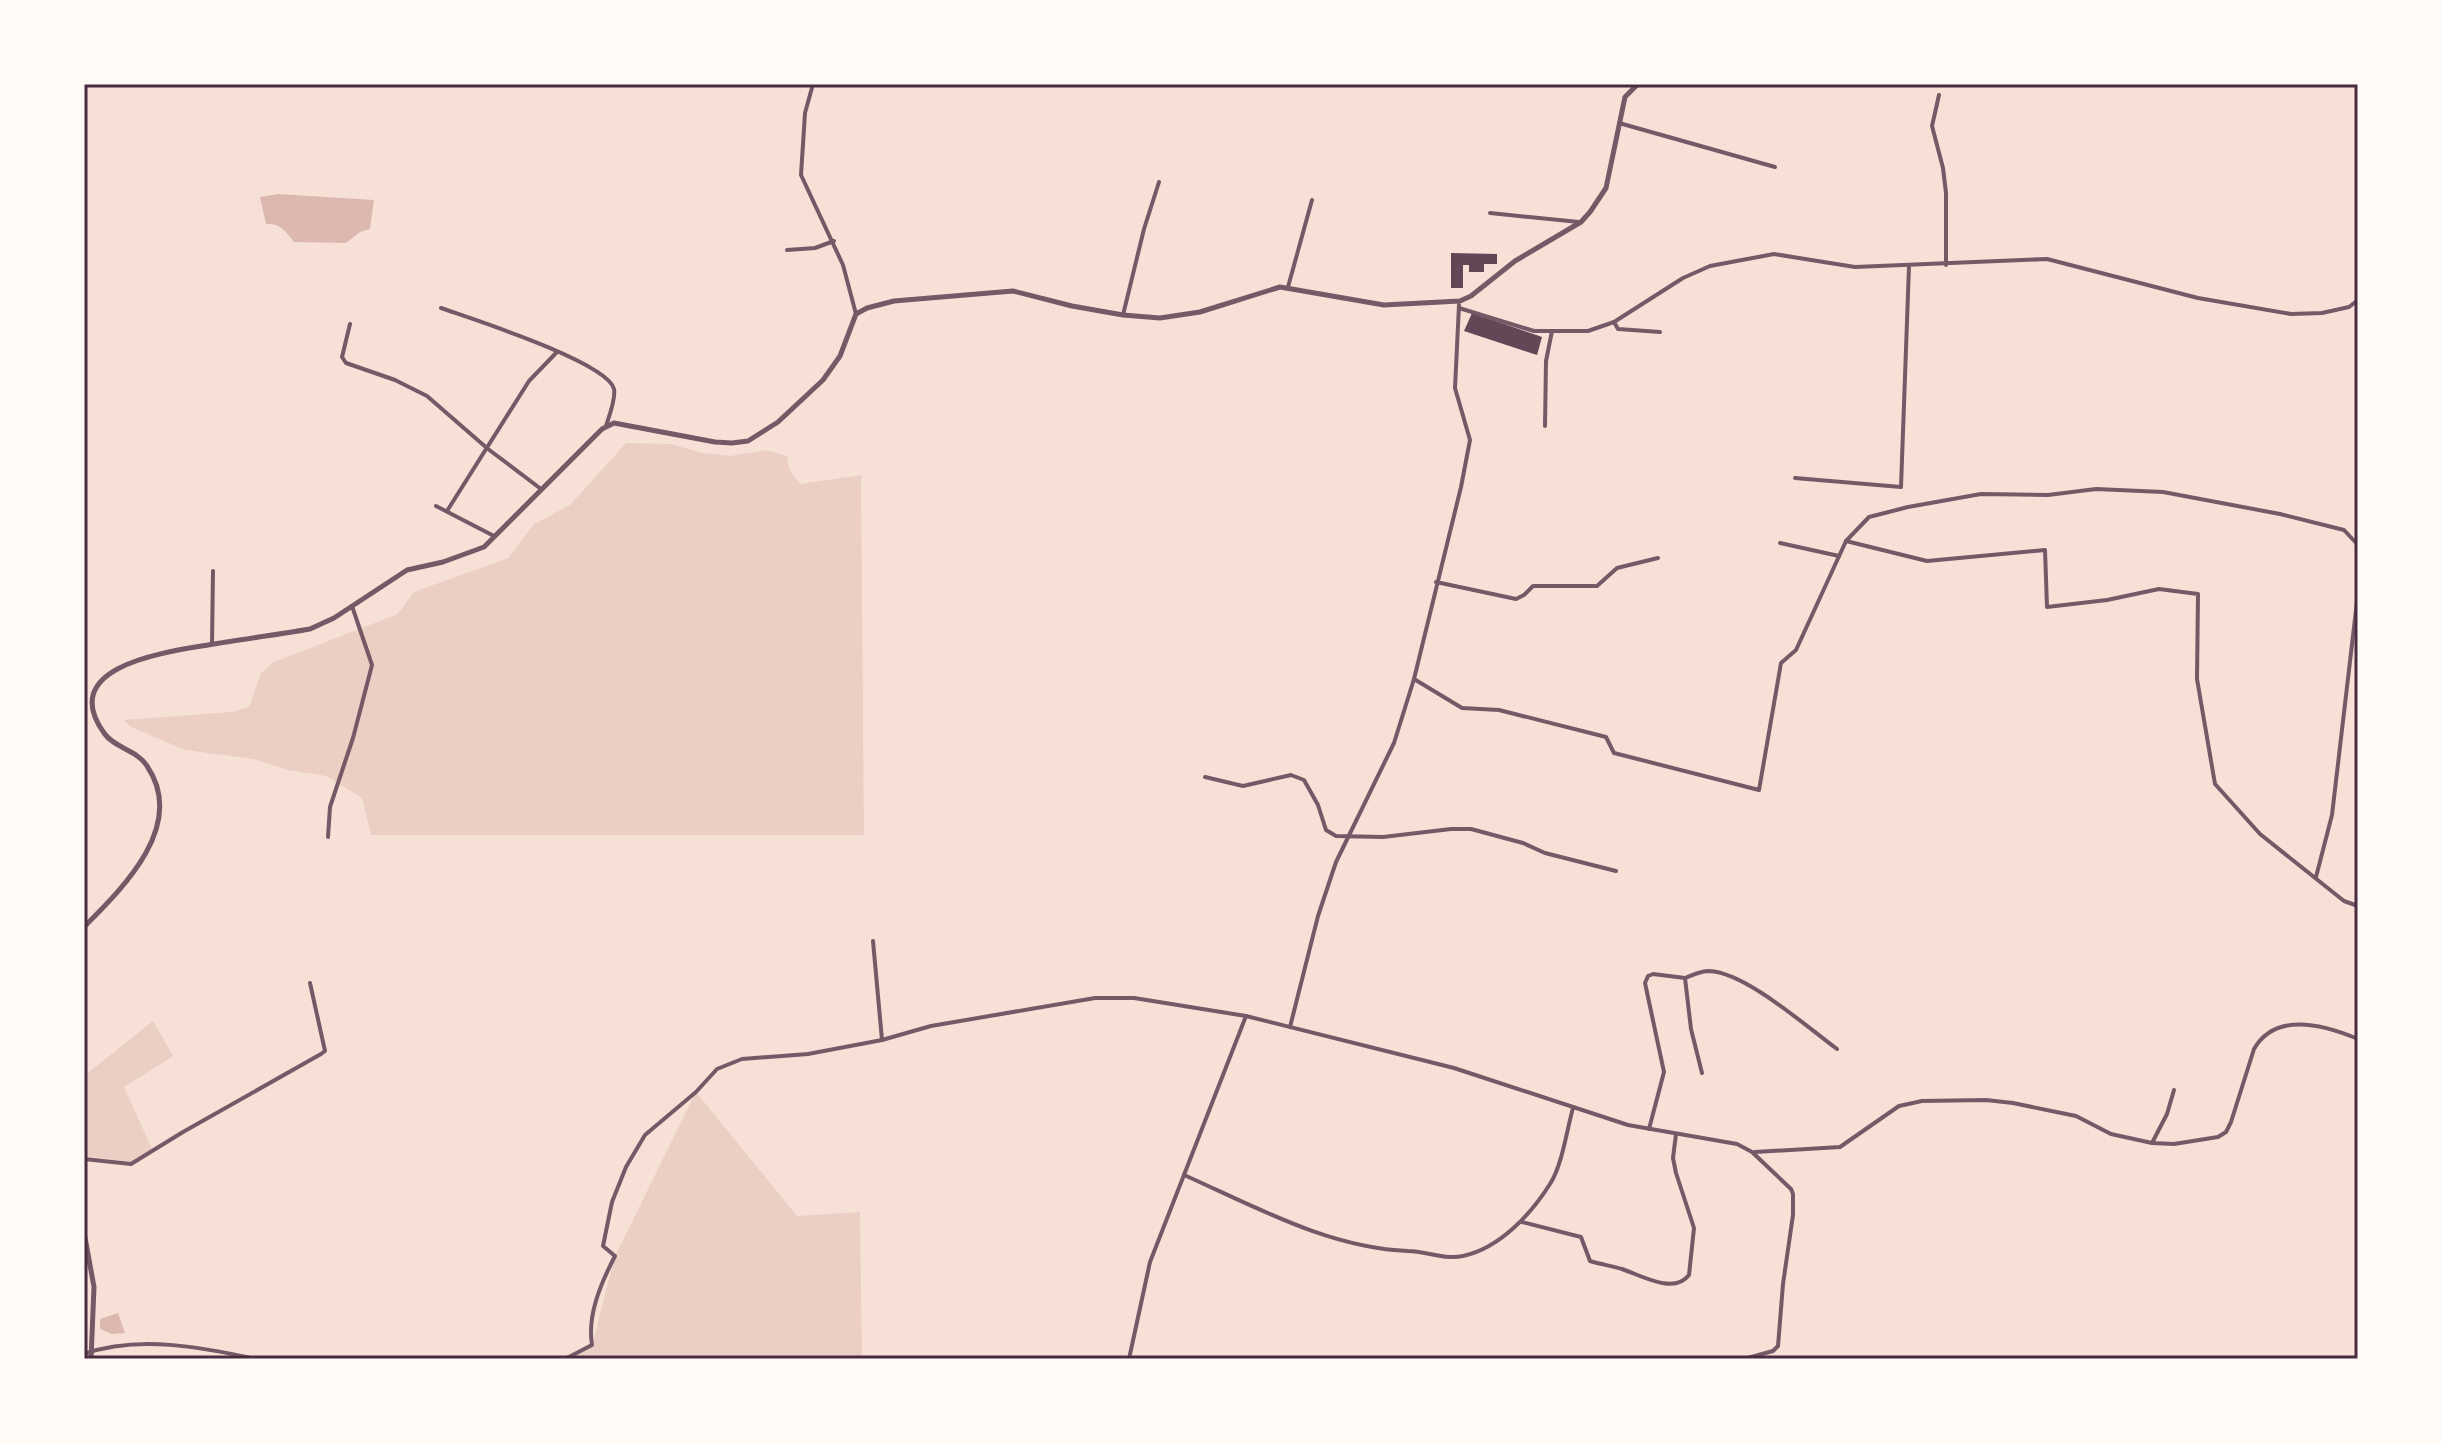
<svg xmlns="http://www.w3.org/2000/svg" width="2442" height="1443" font-family="'Sofia Sans Condensed',sans-serif">
<style>
.green{fill:#ebcfc5}
.water{fill:#dcb8b0}
.building{fill:#644757}
.lines{fill:none;stroke-linecap:round;stroke-linejoin:round}
.minor{stroke:#755966;stroke-width:4}
.tertiary{stroke:#755966;stroke-width:5}
.neatline{fill:none;stroke:#4a2c40;stroke-width:3}
</style>
<rect width="100%" height="100%" fill="#f7e1d7"/>
<g class="green">
<path d="M626,443L671,444L702,453L730,456L767,450L787,456L789,469L800,484L861,475L864,835H371L362,798L326,776L288,770L254,759L185,750L131,727L124,720L231,712L249,707L261,673L274,662L398,614L414,592L508,558L534,524L570,505Z"/>
<path d="M153,1021L173,1056L124,1087L152,1149L131,1162L84,1156V1076Z"/>
<path d="M696,1092L797,1216L860,1212L862,1359H571L592,1345L615,1256Z"/>
</g>
<g class="water">
<path d="M278,194L374,200L370,229L360,232L346,243L294,242C286,231 280,223 266,224L260,197Z"/>
<path d="M118,1313L125,1333L112,1334L100,1329V1319Z"/>
</g>
<g class="building">
<path d="M1451,253L1497,254V264H1484V272H1469V265H1463V288H1451Z"/>
<path d="M1472,313L1542,337L1537,355L1464,331Z"/>
</g>
<g class="lines">
<g class="minor">
<path d="M813,84L805,113L801,175L843,265L856,314"/>
<path d="M1939,95L1932,126L1943,168L1946,193V265"/>
<path d="M1619,123L1775,167"/>
<path d="M1490,213L1579,222"/>
<path d="M787,250L815,248L834,241"/>
<path d="M1288,287L1312,200"/>
<path d="M441,308C469,318 608,362 614,389C616,399 609,416 606,426"/>
<path d="M1459,308L1534,331H1588L1614,322L1683,278L1710,266L1774,254L1855,267L2047,259L2198,298L2291,314L2322,313L2349,307L2358,300"/>
<path d="M1123,315L1144,229L1159,182"/>
<path d="M1614,322L1618,329L1660,332"/>
<path d="M350,324L342,357L346,363L395,380L427,396L488,449L541,489"/>
<path d="M1545,426L1546,361L1552,331"/>
<path d="M1795,478L1901,487L1909,266"/>
<path d="M436,506L494,536"/>
<path d="M447,511L529,381L557,352"/>
<path d="M1846,541L1927,561L2045,550L2047,607L2107,600L2159,589L2198,594L2197,679L2215,784L2260,834L2344,901L2358,906"/>
<path d="M1780,543L1839,556"/>
<path d="M1436,582L1516,599L1524,595L1533,586H1597L1617,568L1658,558"/>
<path d="M212,644L213,571"/>
<path d="M1414,679L1462,708L1499,710L1606,737L1614,753L1759,790L1781,663L1796,650L1846,541L1869,517L1908,507L1981,494L2048,495L2096,489L2163,492L2280,514L2344,530L2358,545"/>
<path d="M1205,777L1243,786L1291,775L1304,780L1318,805L1326,830L1336,836L1383,837L1451,829H1471L1523,843L1545,853L1616,871"/>
<path d="M328,837L330,807L353,738L372,665L352,606"/>
<path d="M2316,877L2332,815L2358,593"/>
<path d="M873,941L882,1040"/>
<path d="M1685,978C1693,975 1700,971 1709,971C1745,972 1807,1027 1837,1049"/>
<path d="M1290,1027L1318,916L1336,862L1394,743L1414,679L1461,487L1470,440L1455,388L1459,305"/>
<path d="M1649,1129L1664,1072L1645,983L1648,976L1653,974L1685,978L1691,1029L1702,1073"/>
<path d="M2152,1143L2167,1114L2174,1090"/>
<path d="M1755,1152L1840,1147L1899,1106L1922,1101L1986,1100L2013,1103L2076,1116L2111,1134L2152,1143L2174,1144L2218,1137L2226,1132L2231,1122L2254,1049C2276,1011 2325,1025 2358,1039"/>
<path d="M84,1159L131,1164L183,1132L321,1054L325,1051L310,983"/>
<path d="M1184,1175C1256,1207 1329,1248 1408,1251C1426,1251 1444,1260 1463,1256C1500,1248 1531,1214 1550,1184C1562,1166 1567,1129 1573,1108"/>
<path d="M1522,1222L1581,1237L1590,1261C1600,1264 1611,1266 1622,1269C1640,1275 1674,1295 1689,1275L1694,1228L1676,1173L1673,1158L1676,1134"/>
<path d="M84,1354C138,1335 201,1347 256,1359"/>
<path d="M565,1359L592,1345C587,1315 601,1283 615,1256L603,1246L612,1202L626,1167L645,1135L696,1092L717,1069L742,1059L808,1054L882,1040L931,1026L1095,998H1134L1246,1016L1454,1068L1628,1125L1737,1144L1752,1152L1791,1189L1793,1194V1215L1783,1284L1778,1346L1773,1351L1744,1359"/>
<path d="M1129,1359L1150,1262L1246,1016"/>
</g>
<g class="tertiary">
<path d="M84,927C124,887 187,825 147,766C137,750 114,748 104,733C56,666 166,652 208,645C242,639 276,635 310,629L334,618L407,570L443,562L484,547L602,429L614,423L715,442L732,443L748,441L778,422L823,380L840,356L856,314L867,308L894,301L1013,291L1072,306L1123,315L1160,318L1200,312L1280,287L1384,305L1460,301L1471,296L1515,261L1581,222L1590,212L1606,188L1625,97L1638,84"/>
<path d="M84,1232L94,1287L91,1359"/>
</g>
</g>
<rect width="2442" height="1443" fill="none" stroke="#fffaf5" stroke-width="172"/>
<rect x="86" y="86" width="2270" height="1271" class="neatline"/>
</svg>
